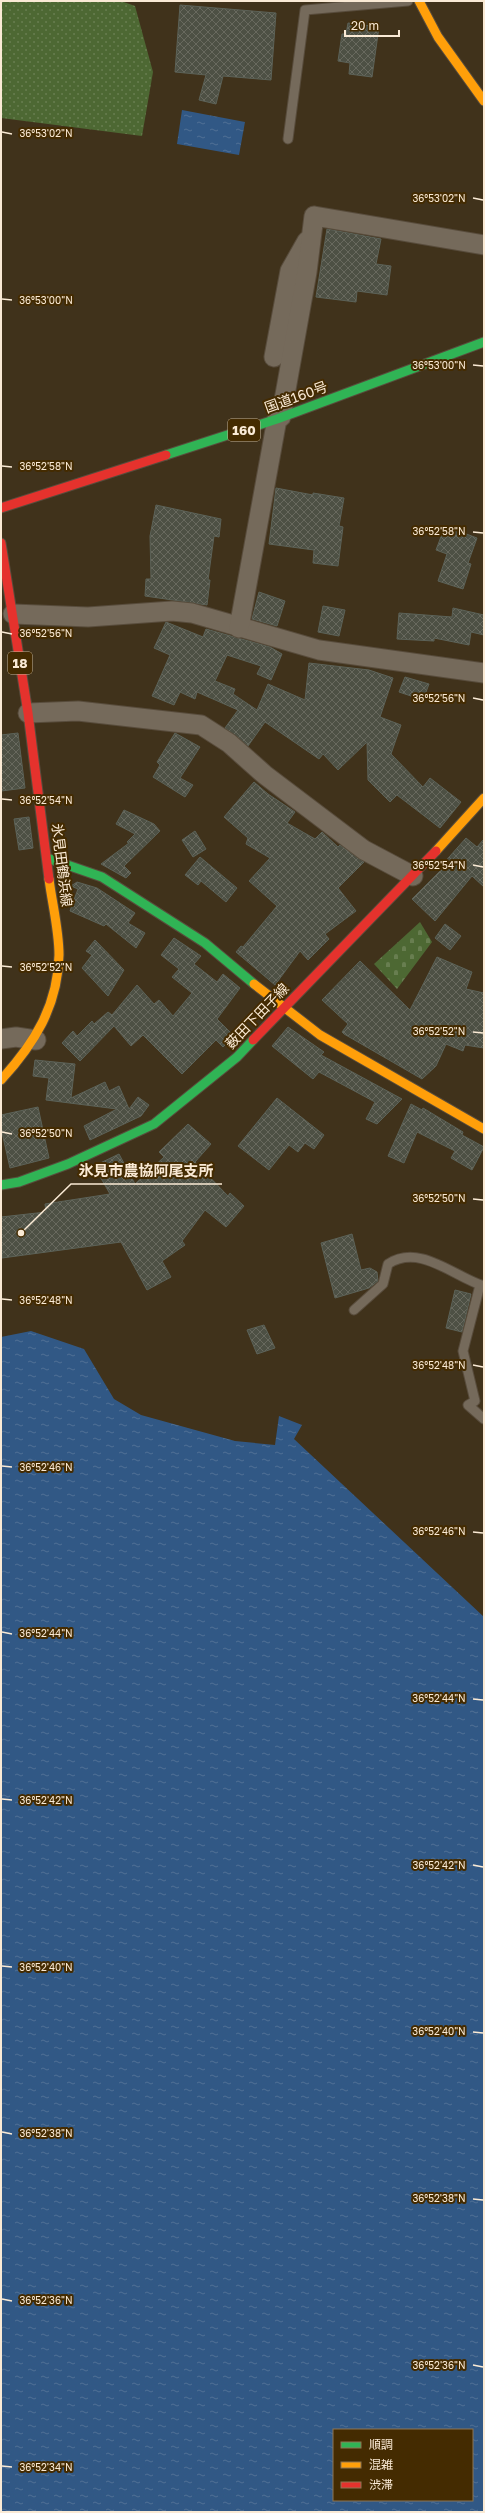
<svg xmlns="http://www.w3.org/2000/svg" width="485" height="2513" font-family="'Golos Text','Noto Sans JP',sans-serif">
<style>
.cemetery{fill:url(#cemetery-stones)}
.park{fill:url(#park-dots)}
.water{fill:url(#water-ripples);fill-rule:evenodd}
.building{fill:url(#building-cross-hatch);stroke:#5c6258}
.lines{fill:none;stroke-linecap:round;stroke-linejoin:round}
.lane-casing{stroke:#584c3c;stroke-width:11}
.street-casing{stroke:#584c3c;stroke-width:21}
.fast-casing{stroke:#584c3c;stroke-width:11}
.slow-casing{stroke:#584c3c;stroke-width:11}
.jam-casing{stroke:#584c3c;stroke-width:11}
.lane{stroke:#756a5b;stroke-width:9}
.street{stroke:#756a5b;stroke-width:19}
.fast{stroke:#30b455;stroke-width:9}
.slow{stroke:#ff9f0a;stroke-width:9}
.jam{stroke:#e5322d;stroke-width:9}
.ticks{fill:none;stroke:#faead5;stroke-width:1.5}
.labels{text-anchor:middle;stroke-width:4;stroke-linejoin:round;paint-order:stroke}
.shield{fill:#442b01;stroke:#c3b195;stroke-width:1}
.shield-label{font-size:13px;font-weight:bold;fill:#faead5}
.street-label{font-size:14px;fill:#faead5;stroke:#442b01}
.ticks-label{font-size:10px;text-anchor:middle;fill:#faead5;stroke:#442b01;stroke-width:4;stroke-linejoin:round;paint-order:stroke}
.leader{fill:none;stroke:#faead5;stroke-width:1.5}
.callout-dot{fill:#faead5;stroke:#442b01;stroke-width:1.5}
.callout-label{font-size:15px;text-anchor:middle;font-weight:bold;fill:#faead5;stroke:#442b01;stroke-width:4;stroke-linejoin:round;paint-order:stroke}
</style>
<defs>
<pattern id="cemetery-stones" width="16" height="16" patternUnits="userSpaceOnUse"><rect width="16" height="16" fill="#4d6833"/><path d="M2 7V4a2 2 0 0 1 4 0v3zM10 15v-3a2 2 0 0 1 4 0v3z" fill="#687e50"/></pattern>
<pattern id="park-dots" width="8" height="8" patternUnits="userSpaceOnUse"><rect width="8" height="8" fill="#4d6833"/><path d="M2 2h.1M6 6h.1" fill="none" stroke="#687e50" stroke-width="1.8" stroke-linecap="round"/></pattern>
<pattern id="water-ripples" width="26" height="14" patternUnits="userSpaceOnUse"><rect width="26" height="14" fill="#315885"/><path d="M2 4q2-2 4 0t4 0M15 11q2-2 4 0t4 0" fill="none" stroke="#507095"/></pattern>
<pattern id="building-cross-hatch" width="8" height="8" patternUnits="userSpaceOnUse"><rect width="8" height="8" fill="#4d5044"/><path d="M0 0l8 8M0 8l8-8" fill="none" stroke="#68695e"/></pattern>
</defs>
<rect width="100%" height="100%" fill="#40321b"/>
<path class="cemetery" d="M420,922L432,942L397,989L374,964Z"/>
<path class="park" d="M1,1H121L135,6L153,72L142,136L1,118Z"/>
<g class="water">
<path d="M182,110L245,122L239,155L177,144Z"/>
<path d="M31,1331L84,1349L114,1399L141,1415L235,1441L275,1445L279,1416L302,1425L294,1439L484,1617V2512H1V1337ZM334,2430H472V2500H334Z"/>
</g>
<g class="building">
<path d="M180,5L276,13L271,80L223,76L216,104L199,100L206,75L175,72Z"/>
<path d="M348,23L379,27L372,77L349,74L350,63L338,61L342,34H346Z"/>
<path d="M327,229L381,239L376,264L391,266L387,295L357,291L356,302L316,297Z"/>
<path d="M276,488L313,495V493L344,498L339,526L343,527L338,566L313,563L314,550L269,544Z"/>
<path d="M156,505L221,519L219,537L214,536L208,580H210L207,605L145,596L146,579H151L150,536Z"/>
<path d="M445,526L477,538L468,563L471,564L463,589L438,581L447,554L436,550Z"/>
<path d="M259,592L285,601L277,626L252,619Z"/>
<path d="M323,606L345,610L339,636L318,632Z"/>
<path d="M453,608L484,615V635L471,632L469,645L434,638V641L397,639L399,613L452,617Z"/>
<path d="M166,622L203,637L206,629L270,647L282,654L271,680L257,674L261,666L227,655L215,681L235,689L233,694L257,710L268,684L305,700L309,663L369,670L393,678L380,717L401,725L391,754L423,787L430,778L461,802L440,828L397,795L390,802L368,780L367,742L338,770L323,754L319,759L265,722L248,746L225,728L238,710L197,692L195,699L180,692L174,705L152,696L170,655L154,648Z"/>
<path d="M405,677L429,684L423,700L399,692Z"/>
<path d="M18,733L25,788L1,791V735Z"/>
<path d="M175,733L200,747L180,778L193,785L185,797L153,777L160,765L157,762Z"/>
<path d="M254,782L268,794L295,812L287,823L315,839L322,832L338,847L340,845L364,862L338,888L356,911L325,934L329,939L308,960L300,951L275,985L236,952L241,946L243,947L277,906L249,881L270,858L246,844L248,838L224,817Z"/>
<path d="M124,810L154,824L160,831L124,866L131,873L126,878L101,864L129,843L127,842L135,834L116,824Z"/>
<path d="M29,817L33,848L19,850L14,819Z"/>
<path d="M195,831L206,849L193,857L182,840Z"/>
<path d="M466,838L477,847L484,839V887L472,876L435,921L412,899L444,867L442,865Z"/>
<path d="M200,857L237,888L226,902L201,881L198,885L185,875Z"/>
<path d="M77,882L97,888L135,913L128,923L145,933L136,948L106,924L104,926L70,911L78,889L71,886Z"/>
<path d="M445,924L461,936L450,950L435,938Z"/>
<path d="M174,938L201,956L194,964L217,982L223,974L240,988L217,1019L234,1036L223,1047L216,1040L182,1074L143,1035L131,1046L114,1026L80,1061L62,1043L73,1031L77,1036L92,1021L94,1024L108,1012L112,1015L137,985L154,1004L159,1000L173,1016L192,993L172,977L179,969L161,955Z"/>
<path d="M95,940L124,970L108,996L82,968L92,955L86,951Z"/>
<path d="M437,957L472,972L466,989L484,993V1048L465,1045L463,1051L446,1044L436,1066L422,1079L344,1034L342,1032L348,1024L322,1000L360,961L410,1010Z"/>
<path d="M288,1027L324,1052L321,1055L402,1099L377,1124L366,1119L375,1102L319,1072L313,1079L272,1046Z"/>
<path d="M35,1060L75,1064L71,1098L105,1082L109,1091L119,1086L129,1109L138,1097L149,1105L141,1116L90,1140L84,1126L117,1109L46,1100L49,1078L33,1076Z"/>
<path d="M277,1098L324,1135L314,1149L305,1143L298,1152L289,1145L269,1170L238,1146Z"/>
<path d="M411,1104L422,1110L423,1108L463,1132L462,1135L484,1147L472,1170L451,1158L455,1151L417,1132L404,1163L388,1156Z"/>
<path d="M38,1107L49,1158L10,1168L1,1128V1115Z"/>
<path d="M188,1124L211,1144L195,1162L228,1196L230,1193L244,1206L226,1227L205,1210L182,1241L185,1245L162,1261L171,1277L147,1290L121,1242L2,1258L1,1217L46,1212L45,1204L110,1194L94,1166L119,1154L135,1184L164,1157L159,1152Z"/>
<path d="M352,1234L361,1270L370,1268L377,1272L378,1281L369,1288L335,1298L321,1243Z"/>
<path d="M455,1290L471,1294L462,1332L446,1328Z"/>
<path d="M264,1325L275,1348L257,1354L247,1330Z"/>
</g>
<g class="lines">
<g class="lane-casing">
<g id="lane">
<path d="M288,139L305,10L408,1"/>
<path d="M480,1285L463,1351L475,1401L468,1405L484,1419"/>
<path d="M354,1310L383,1284L388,1264C420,1243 454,1277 484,1286"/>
</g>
</g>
<g class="street-casing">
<g id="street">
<path d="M274,357L290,271L307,241"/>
<path d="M281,417L307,272L314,216L484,245"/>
<path d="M13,614L88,617L172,611L192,613L319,650L484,673"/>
<path d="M239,628L277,419"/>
<path d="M28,713L78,711L201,725L229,743L265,775L364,850L413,876"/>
<path d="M1,1039L16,1037L36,1040"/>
</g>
</g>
<g class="fast-casing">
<g id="fast">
<path d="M166,455L277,419L484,342"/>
<path d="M47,858L102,877L205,943L254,984"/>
<path d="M1,1185L19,1182L68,1164L154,1124L237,1057L253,1040"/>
</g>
</g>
<g class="slow-casing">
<g id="slow">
<path d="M419,1L438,37L484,101"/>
<path d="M436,851L484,798"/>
<path d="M254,984L320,1035L484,1129"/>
<path d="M1,1080C34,1044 58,1006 59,955C59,930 52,903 49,879"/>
</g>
</g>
<g class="jam-casing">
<g id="jam">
<path d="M1,508L166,455"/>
<path d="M1,543L28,713L49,879"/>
<path d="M253,1040L436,851"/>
</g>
</g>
<use href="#lane" class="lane"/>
<use href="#street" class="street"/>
<use href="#fast" class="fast"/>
<use href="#slow" class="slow"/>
<use href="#jam" class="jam"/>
</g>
<path class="ticks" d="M2,132L12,134M473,198L483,200M2,299L12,300M473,365L483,366M2,466L12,467M473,532L483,533M2,632L12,634M473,698L483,700M2,799L12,800M473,865L483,867M2,966L12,967M473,1032L483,1033M2,1132L12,1134M473,1199L483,1200M2,1299L12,1300M473,1365L483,1367M2,1466L12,1467M473,1532L483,1533M2,1632L12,1634M473,1699L483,1700M2,1799L12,1800M473,1865L483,1867M2,1966L12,1967M473,2032L483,2033M2,2132L12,2134M473,2199L483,2200M2,2299L12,2301M473,2365L483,2367M2,2466L12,2467"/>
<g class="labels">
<g class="shield">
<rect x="228" y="419" width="32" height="22" rx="3"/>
<rect x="8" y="652" width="24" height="22" rx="3"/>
</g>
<g class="shield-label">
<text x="244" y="435">160</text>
<text x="20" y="668">18</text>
</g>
<g class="street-label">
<text transform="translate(296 397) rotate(-20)" y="5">国道160号</text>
<text transform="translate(62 865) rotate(83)" y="5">氷見田鶴浜線</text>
<text transform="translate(257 1016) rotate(-46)" y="5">薮田下田子線</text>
</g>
</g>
<g class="ticks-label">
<text x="46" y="137">36°53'02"N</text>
<text x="439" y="202">36°53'02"N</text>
<text x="46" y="304">36°53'00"N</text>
<text x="439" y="369">36°53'00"N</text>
<text x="46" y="470">36°52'58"N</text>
<text x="439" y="535">36°52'58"N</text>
<text x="46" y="637">36°52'56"N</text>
<text x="439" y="702">36°52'56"N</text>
<text x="46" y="804">36°52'54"N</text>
<text x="439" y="869">36°52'54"N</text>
<text x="46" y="971">36°52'52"N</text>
<text x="439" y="1035">36°52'52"N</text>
<text x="46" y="1137">36°52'50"N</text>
<text x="439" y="1202">36°52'50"N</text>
<text x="46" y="1304">36°52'48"N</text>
<text x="439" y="1369">36°52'48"N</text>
<text x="46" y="1471">36°52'46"N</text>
<text x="439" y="1535">36°52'46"N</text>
<text x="46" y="1637">36°52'44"N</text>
<text x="439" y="1702">36°52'44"N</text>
<text x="46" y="1804">36°52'42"N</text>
<text x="439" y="1869">36°52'42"N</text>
<text x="46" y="1971">36°52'40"N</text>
<text x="439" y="2035">36°52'40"N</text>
<text x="46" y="2137">36°52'38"N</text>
<text x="439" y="2202">36°52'38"N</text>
<text x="46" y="2304">36°52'36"N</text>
<text x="439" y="2369">36°52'36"N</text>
<text x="46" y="2471">36°52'34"N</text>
</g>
<path class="leader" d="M21 1233L71 1184H222"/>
<circle class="callout-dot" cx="21" cy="1233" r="4"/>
<g class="callout-label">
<text x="146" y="1176">氷見市農協阿尾支所</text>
</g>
<rect width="485" height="2513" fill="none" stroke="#faead5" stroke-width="4"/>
<rect x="333" y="2429" width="140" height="72" fill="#442b01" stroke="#8d7756"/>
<rect x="341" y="2442" width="20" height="6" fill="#30b455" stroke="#8d7756"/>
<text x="369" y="2449" font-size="12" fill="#faead5">順調</text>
<rect x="341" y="2462" width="20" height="6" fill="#ff9f0a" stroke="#8d7756"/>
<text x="369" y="2469" font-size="12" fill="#faead5">混雑</text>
<rect x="341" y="2482" width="20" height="6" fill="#e5322d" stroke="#8d7756"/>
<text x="369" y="2489" font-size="12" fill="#faead5">渋滞</text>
<path d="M345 30v6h54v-6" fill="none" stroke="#faead5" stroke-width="2"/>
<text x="351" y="30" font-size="12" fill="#faead5" stroke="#442b01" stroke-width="3" paint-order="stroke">20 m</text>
</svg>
